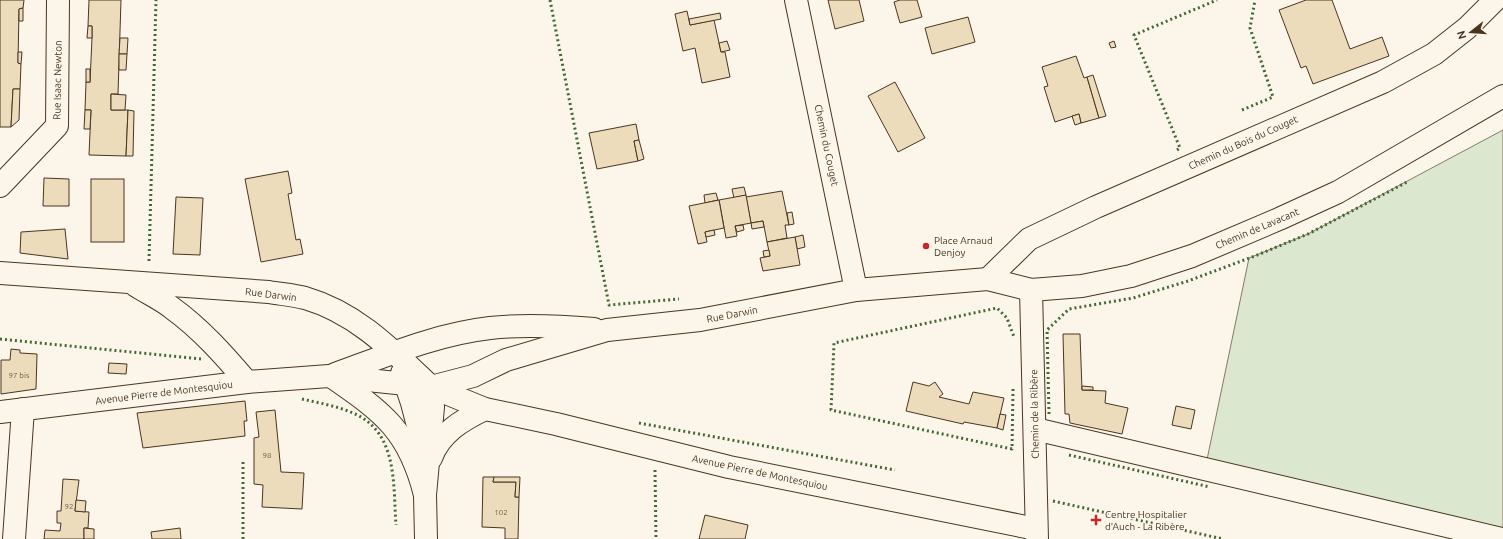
<svg xmlns="http://www.w3.org/2000/svg" width="1503" height="539" font-family="Ubuntu,sans-serif">
<style>
.green{fill:#dce7d0;stroke:#887966}
.building{fill:#ecdcbc;stroke:#4a3520}
.lines{fill:none;stroke-linecap:round;stroke-linejoin:round}
.minor-casing{stroke:#4a3520;stroke-width:24}
.minor{stroke:#fbf6e9;stroke-width:22}
.hedge{stroke:#436837;stroke-width:3;stroke-dasharray:2 3;stroke-linecap:butt}
.poi-dot{fill:#c62828;stroke:#fbf6e9;stroke-width:1.5}
.labels{text-anchor:middle;stroke-width:3;stroke-linejoin:round;paint-order:stroke}
.number-label{font-size:8px;fill:#725f47}
.street-label{font-size:10px;fill:#4a3520;stroke:#fbf6e9}
.poi-label{font-size:10px;fill:#4a3520;stroke:#fbf6e9;text-anchor:start}
</style>
<rect width="100%" height="100%" fill="#fbf6e9"/>
<path class="green" d="M1503,130V539L1204,474L1249,258L1308,234Z"/>
<g class="building">
<path d="M0,0H24L23,8L19,9L18,63L21,64L20,89H13L11,127H0Z"/>
<path d="M89,0H121L118,94H111V110H128L126,156L89,155L91,110H85L86,82H90L92,38V26H88Z"/>
<path d="M828,0H859L864,21L835,29Z"/>
<path d="M900,0H917L922,17L900,23L894,2Z"/>
<path d="M1306,0H1332L1350,49L1382,37L1389,56L1313,84L1306,66L1301,68L1279,10Z"/>
<path d="M23,8V21H19V9Z"/>
<path d="M687,11L690,25L714,20L721,52H725L730,77L702,83L695,48L683,51L675,14Z"/>
<path d="M720,13L721,19L690,25L689,19Z"/>
<path d="M968,17L975,42L932,54L925,28Z"/>
<path d="M88,26H92V38H87Z"/>
<path d="M120,38H128L127,54H119Z"/>
<path d="M727,41L730,50L721,52L719,43Z"/>
<path d="M1114,41L1116,47L1111,48L1109,43Z"/>
<path d="M18,52H22L21,64L18,63Z"/>
<path d="M119,54H127L126,70H119Z"/>
<path d="M1076,56L1084,78L1087,77L1099,118L1081,123L1079,114L1055,122L1044,87L1048,86L1042,67Z"/>
<rect x="86" y="69" width="4" height="13"/>
<path d="M1093,75L1106,116L1099,118L1087,77Z"/>
<path d="M895,82L925,138L898,152L868,96Z"/>
<path d="M13,89H20L19,120L11,127Z"/>
<path d="M111,94L126,95L125,110H111Z"/>
<path d="M85,110H91L90,129H84Z"/>
<path d="M128,110L134,111L133,156H126Z"/>
<path d="M1079,114L1081,123L1075,125L1072,116Z"/>
<path d="M636,124L639,140L634,141L638,161L597,169L589,133Z"/>
<path d="M639,140L644,159L638,161L634,141Z"/>
<path d="M288,171L292,193L288,194L296,240L300,239L303,254L261,262L245,179Z"/>
<path d="M44,178L69,179V206H43Z"/>
<rect x="91" y="179" width="33" height="63"/>
<path d="M744,187L746,195L734,198L732,189Z"/>
<path d="M782,191L789,225H785L787,238L767,242L763,221L751,223L746,197Z"/>
<path d="M716,193L718,200L705,203L704,195Z"/>
<path d="M746,195L751,223L735,226L737,236L726,238L719,200Z"/>
<path d="M176,197L203,198L200,255L173,254Z"/>
<path d="M719,200L724,228L705,232L707,242L698,244L689,206Z"/>
<path d="M792,212L794,224L789,225L787,213Z"/>
<path d="M763,221L764,227L752,229L751,223Z"/>
<path d="M743,225L744,230L737,232L735,226Z"/>
<path d="M65,229L68,259L20,253L21,232Z"/>
<path d="M714,230L715,235L706,237L705,232Z"/>
<path d="M803,235L805,247L797,249L795,237Z"/>
<path d="M795,237L800,265L763,271L760,258L770,256L767,242Z"/>
<path d="M769,250L770,256L764,257L763,251Z"/>
<path d="M1063,334H1080L1082,390L1106,391L1105,403L1128,408L1122,434L1070,423L1069,414H1065Z"/>
<path d="M11,349L20,350V353L37,354L36,389L1,394V360H10Z"/>
<path d="M109,363L127,364L126,374L108,373Z"/>
<path d="M913,382L929,386L935,382L943,394L939,397L969,404L973,392L1004,398L997,428L964,422L963,424L906,411Z"/>
<path d="M1082,386L1093,387V390H1082Z"/>
<path d="M245,401L247,421H244L245,436L143,448L137,413Z"/>
<path d="M1176,406L1195,410L1191,429L1172,425Z"/>
<path d="M275,410L281,472L304,473L302,509L262,507L263,485L254,484V438L259,437L256,412Z"/>
<path d="M1000,414L1006,415L1003,430L997,428Z"/>
<path d="M483,477H494L493,482H516L515,497H519L518,539H505V528L482,527Z"/>
<path d="M494,477H520L519,497H515L516,482H493Z"/>
<path d="M63,479L79,480L75,511L89,512L88,528H84V539H44L45,530L60,531L61,523H57V511H61Z"/>
<path d="M76,500L86,501L85,512L75,511Z"/>
<path d="M705,515L748,525L745,539H699Z"/>
<path d="M84,528L94,529V539H84Z"/>
<path d="M180,528L181,539H152L151,532Z"/>
</g>
<g class="lines">
<g class="minor-casing">
<g id="minor">
<path d="M796,0L856,290"/>
<path d="M0,186L57,126L58,0"/>
<path d="M0,273L269,292C280,294 293,295 305,298C357,313 393,351 431,387"/>
<path d="M988,279L1029,239L1096,207L1383,82L1434,54L1467,28L1495,0"/>
<path d="M135,285C147,293 161,299 172,308C201,329 224,355 247,382"/>
<path d="M1031,290L1037,539"/>
<path d="M402,373L412,403L424,449"/>
<path d="M335,374C385,356 437,334 490,328C525,324 559,326 594,329"/>
<path d="M332,377C384,413 409,431 425,495"/>
<path d="M431,387L473,376L506,360L607,330L700,320L856,290L988,279L1031,290L1082,286L1131,276L1192,256L1279,219L1338,192L1503,96"/>
<path d="M0,412L247,382L329,376L406,384L431,387L485,409L556,424L729,467L1036,529"/>
<path d="M1035,429L1502,539"/>
<path d="M431,458C440,433 462,420 485,409"/>
<path d="M14,539L23,409"/>
<path d="M426,539L425,495L433,407L431,387"/>
</g>
</g>
<use href="#minor" class="minor"/>
<g class="hedge">
<path d="M550,0L609,305L679,299"/>
<path d="M1242,110L1273,97L1250,28L1255,0"/>
<path d="M1177,150L1180,148L1134,35L1217,0"/>
<path d="M149,261L156,0"/>
<path d="M0,339L201,359"/>
<path d="M1013,389L1012,449L831,410L834,343L997,308L1007,318L1014,337"/>
<path d="M302,399C319,403 337,406 353,413C398,432 393,484 396,525"/>
<path d="M1049,414L1047,330L1069,309L1133,298L1188,281L1255,256L1308,234L1409,181"/>
<path d="M639,423L895,470"/>
<path d="M1069,455L1210,487"/>
<path d="M655,470L656,539"/>
<path d="M1053,501L1223,539"/>
<path d="M243,539V459"/>
</g>
</g>
<g class="poi-dot">
<circle cx="926" cy="246" r="4"/>
<path d="M1094 514h4v4h4v4h-4v4h-4v-4h-4v-4h4z"/>
</g>
<g class="labels">
<g class="number-label">
<text x="19" y="378">97 bis</text>
<text x="267" y="458">98</text>
<text x="69" y="509">92</text>
<text x="501" y="515">102</text>
</g>
<g class="street-label">
<text transform="translate(57 80) rotate(-89)" y="4">Rue Isaac Newton</text>
<text transform="translate(1243 142) rotate(-24)" y="4">Chemin du Bois du Couget</text>
<text transform="translate(827 145) rotate(78)" y="4">Chemin du Couget</text>
<text transform="translate(1257 228) rotate(-23)" y="4">Chemin de Lavacant</text>
<text transform="translate(271 294) rotate(7)" y="4">Rue Darwin</text>
<text transform="translate(732 314) rotate(-11)" y="4">Rue Darwin</text>
<text transform="translate(164 392) rotate(-7)" y="4">Avenue Pierre de Montesquiou</text>
<text transform="translate(1034 414) rotate(-91)" y="4">Chemin de la Ribère</text>
<text transform="translate(760 472) rotate(12)" y="4">Avenue Pierre de Montesquiou</text>
</g>
<g class="poi-label">
<text x="934" y="244">Place Arnaud<tspan x="934" dy="12">Denjoy</tspan></text>
<text x="1105" y="518">Centre Hospitalier<tspan x="1105" dy="12">d'Auch - La Ribère</tspan></text>
</g>
</g>
<g transform="translate(1471 32) rotate(253)" stroke="#fbf6e9" stroke-width="3" paint-order="stroke">
<path d="M0-3L7 15L0 10L-7 15Z" fill="#4a3520"/>
<text y="-6" font-size="11" font-weight="bold" text-anchor="middle" fill="#4a3520">N</text>
</g>
</svg>
